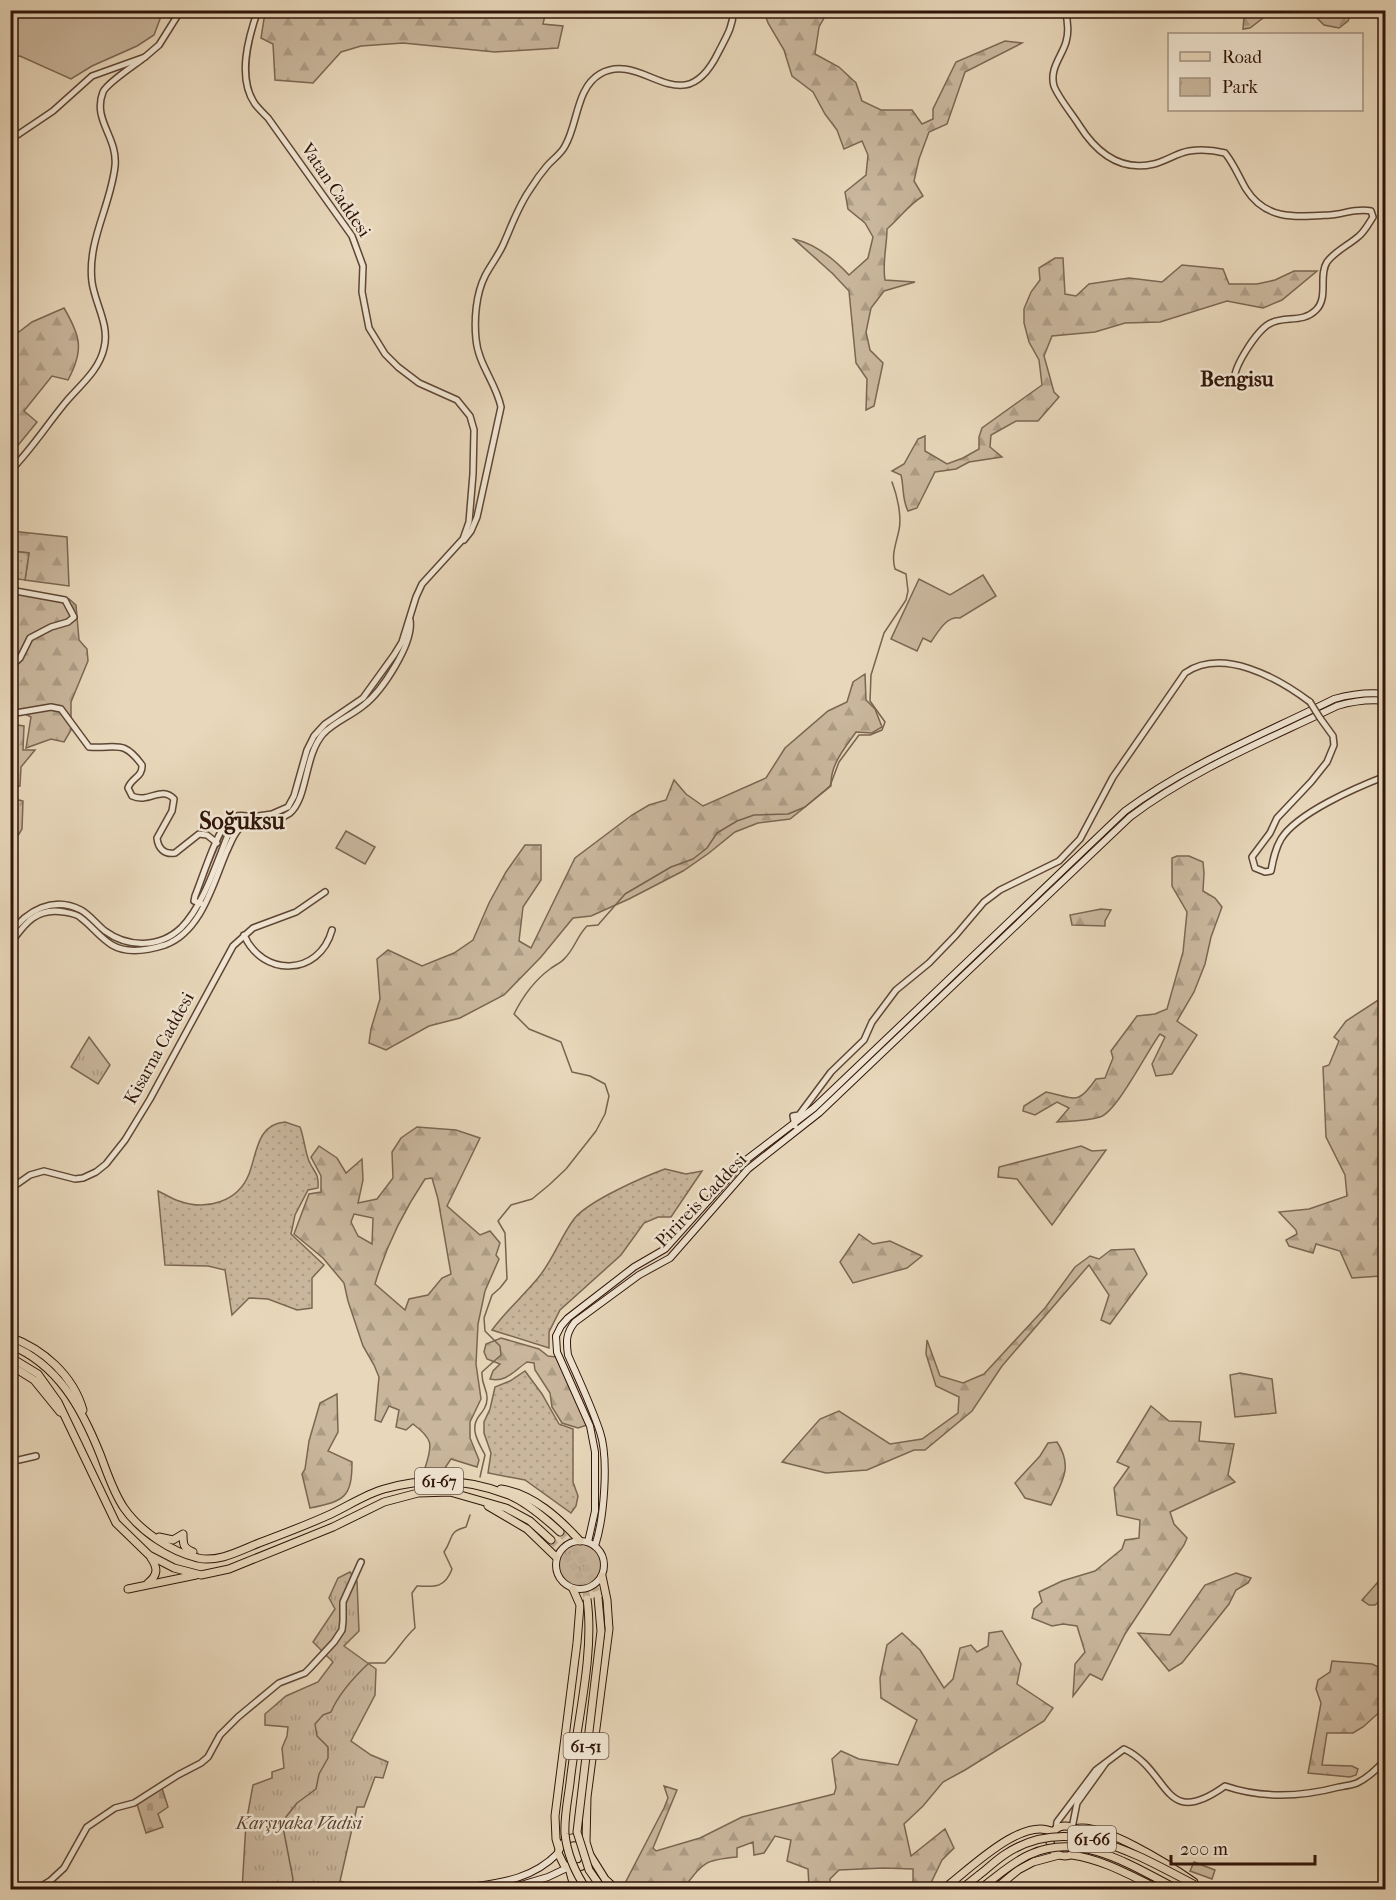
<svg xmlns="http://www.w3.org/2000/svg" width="1396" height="1900" font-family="'IM FELL French Canon',serif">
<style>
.grass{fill:#c9b69c;stroke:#7c6652;stroke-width:1.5}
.forest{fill:url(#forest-firs);stroke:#7c6652;stroke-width:1.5;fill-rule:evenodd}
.cemetery{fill:url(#cemetery-stones);stroke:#7c6652;stroke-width:1.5}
.park{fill:url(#park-tufts);stroke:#7c6652;stroke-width:1.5}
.garden{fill:url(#garden-dots);stroke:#7c6652;stroke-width:1.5}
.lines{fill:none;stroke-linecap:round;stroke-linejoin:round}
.stream{stroke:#79624f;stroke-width:1.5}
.primary-tunnel{stroke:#c3b097;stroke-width:7;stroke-dasharray:7 3.5;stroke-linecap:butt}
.tertiary-casing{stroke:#5e4635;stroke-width:8}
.secondary-casing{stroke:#301509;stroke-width:8}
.primary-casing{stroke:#301509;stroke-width:9}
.tertiary{stroke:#f0e5d2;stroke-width:5}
.secondary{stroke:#f0e5d2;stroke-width:6}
.primary{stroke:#e8d7ba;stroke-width:7}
.tertiary-bridge-casing{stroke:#5e4635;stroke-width:8;stroke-linecap:butt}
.primary-bridge-casing{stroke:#301509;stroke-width:9;stroke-linecap:butt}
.tertiary-bridge{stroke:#f0e5d2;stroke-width:5}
.primary-bridge{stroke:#e8d7ba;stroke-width:7}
.labels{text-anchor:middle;stroke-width:5;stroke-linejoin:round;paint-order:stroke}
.shield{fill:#f0e5d2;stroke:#6a5345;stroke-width:1.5}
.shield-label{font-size:16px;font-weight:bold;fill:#301509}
.street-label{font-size:18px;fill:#301509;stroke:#f0e5d2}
.park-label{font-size:18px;font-style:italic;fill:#5e4535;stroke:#f0e5d2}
.quarter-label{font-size:21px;font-weight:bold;fill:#301509;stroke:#f0e5d2}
.district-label{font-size:24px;font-weight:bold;fill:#301509;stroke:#f0e5d2}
</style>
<defs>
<pattern id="forest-firs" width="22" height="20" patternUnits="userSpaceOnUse" patternTransform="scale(1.5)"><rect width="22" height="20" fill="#c9b69c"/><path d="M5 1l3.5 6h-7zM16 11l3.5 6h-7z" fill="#ad9c85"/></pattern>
<pattern id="cemetery-stones" width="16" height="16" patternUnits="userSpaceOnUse" patternTransform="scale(1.5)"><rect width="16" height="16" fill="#c9b69c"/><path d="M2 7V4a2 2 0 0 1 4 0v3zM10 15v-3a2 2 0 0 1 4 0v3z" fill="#ad9c85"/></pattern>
<pattern id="park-tufts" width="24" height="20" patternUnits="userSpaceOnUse" patternTransform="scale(1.5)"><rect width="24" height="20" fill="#c9b69c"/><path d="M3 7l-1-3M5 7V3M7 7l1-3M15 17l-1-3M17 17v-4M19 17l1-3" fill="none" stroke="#ad9c85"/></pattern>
<pattern id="garden-dots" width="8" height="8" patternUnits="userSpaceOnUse" patternTransform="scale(1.5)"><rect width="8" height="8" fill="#c9b69c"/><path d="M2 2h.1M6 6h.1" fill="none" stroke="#ad9c85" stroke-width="1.8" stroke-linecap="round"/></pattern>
</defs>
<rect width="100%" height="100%" fill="#e8d7ba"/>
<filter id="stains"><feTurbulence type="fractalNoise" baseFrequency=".00333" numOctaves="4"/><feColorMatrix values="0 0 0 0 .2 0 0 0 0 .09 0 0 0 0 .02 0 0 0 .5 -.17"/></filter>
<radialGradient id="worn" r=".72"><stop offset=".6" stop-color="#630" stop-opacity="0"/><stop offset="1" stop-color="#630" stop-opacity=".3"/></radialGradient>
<g class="grass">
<path d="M10,11L11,10L163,11L154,35L137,46L92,66L71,79L20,56L11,57Z"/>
<path d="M983,575L996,596L960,618C946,616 938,632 931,642L923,638L917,651L891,639L919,579L950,595Z"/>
<path d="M346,831L375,847L365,864L336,848Z"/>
<path d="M1194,1862L1215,1870L1212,1879L1190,1871Z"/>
</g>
<g class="forest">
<path d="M269,10L546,11L543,24L563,26L558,48L495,52L403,43L361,46L341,52L313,83L275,80L273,44L261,38L264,19Z"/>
<path d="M764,11H828L819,27L815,54L839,67L856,83L862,101L881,110H912L922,124L933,119V109L956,62L1005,41L1022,43L965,72L947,124L929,132L919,159L914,181L923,196C908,205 900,218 887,229C887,246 882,263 885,280L915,282L884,291L871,308L866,332L870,350L883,363L874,406L866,410L867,379L856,363L849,291L833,274L794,239C816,244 834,259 849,275L868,258L873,237L865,223L848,209L845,192L866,175L868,155L862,141L844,149L837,130L825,114L813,92L792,76L784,50L768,23Z"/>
<path d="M1251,11V10L1272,11L1250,28L1243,29L1244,17Z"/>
<path d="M1310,11H1352L1348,21L1339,28L1324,25Z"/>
<path d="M1055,258H1063L1065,294L1076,296L1089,284L1129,278L1162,282L1182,265L1223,269L1229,284H1257L1275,280L1294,271H1317L1282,300L1263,308L1227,301L1160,322L1125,323L1095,332L1052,336L1044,356L1054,392L1059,397L1038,421H1016L991,435L990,447L1002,457L969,462L956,469L935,472L917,508L908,511C902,500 904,487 901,475L892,471L904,464L918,439L925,436V451L947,464L963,458L979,449V437L982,428L1042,385L1039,360L1029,342L1024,323V309L1031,292L1040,280L1039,268Z"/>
<path d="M64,308C81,337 84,350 68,380L52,376L24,411L37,422L11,454V431L15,425L11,412V338L32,322Z"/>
<path d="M11,531L67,537L69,586L25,580L29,553L11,551Z"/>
<path d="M10,590L69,599L76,605L79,640L87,649L88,661L71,702V730L64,742L51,739L26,748L31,717L23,713L11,714Z"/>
<path d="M865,674L866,700L875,709L882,727L872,733L856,732C844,749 830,765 831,786L790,819L758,823L735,832L709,853L683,871L629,899L591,916L573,918L541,957L504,995L460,1018L429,1026L386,1050L369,1043L371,1029L380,999L377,959L388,950L422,966L454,953L473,940L489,903L506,872L525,845H541V880L523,907L519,941L531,948L575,858L632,815L649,805L666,800L674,780L686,794L703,806L766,778L785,748L828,711L847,702L853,682Z"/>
<path d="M10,724L24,726L23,750H35L21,767L20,786L11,789Z"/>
<path d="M19,800L23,801L22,829L11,847V803Z"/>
<path d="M1177,856H1189L1203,862L1204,873L1203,891L1215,898L1222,907L1211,937L1205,964L1194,992L1177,1021L1197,1035L1172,1074L1156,1076L1152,1064L1165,1037L1160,1034C1147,1051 1117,1112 1100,1117C1087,1121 1071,1121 1057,1122L1069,1108L1057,1102L1035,1115L1023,1111L1024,1106L1046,1092C1076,1098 1077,1106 1096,1079L1105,1078L1113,1058L1111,1051L1137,1016L1155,1014L1167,1009L1183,952L1187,912L1172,886V858Z"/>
<path d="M1101,909L1111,910L1105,921V926L1072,925L1070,915Z"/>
<path d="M1383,997L1386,999L1385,1269L1381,1276L1352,1278L1340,1251L1316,1244L1313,1253L1289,1246L1286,1240L1297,1234L1296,1230L1279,1212L1309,1209L1347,1196L1345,1175L1326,1137L1323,1067L1329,1065L1339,1041L1334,1037L1346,1021Z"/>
<path d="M417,1127L456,1130L480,1138L447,1206L480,1235L490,1231L500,1243L496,1255L499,1259L485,1291L478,1324L476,1364L481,1399L470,1422V1438L479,1460L477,1467L451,1459L443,1471L425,1468C433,1444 433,1439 413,1424L406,1430L396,1427L399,1410L389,1406L381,1422L375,1420L379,1377L374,1365L363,1346L348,1301L344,1283L323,1258L294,1234L309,1194L321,1192V1176L311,1157L319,1146L337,1158L346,1173L362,1159L363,1180L358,1203L377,1199L393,1178L392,1152L401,1138ZM432,1178L438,1199L451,1274L442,1278L428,1295L409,1299L405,1310L375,1284C386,1246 403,1212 425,1179ZM354,1214L373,1218L372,1244L358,1236L351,1222Z"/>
<path d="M1081,1146L1092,1151L1106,1150L1052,1225L1017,1179L998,1177L999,1167Z"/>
<path d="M859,1234L873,1244L890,1241L922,1256L907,1268L853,1283L840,1262Z"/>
<path d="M1134,1249L1147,1274L1110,1324L1101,1320L1109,1295L1089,1265L1002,1366L972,1411L925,1450H914L867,1470L826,1473L782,1462L820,1419L839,1411L890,1444L922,1439L958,1413L959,1397L936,1386L926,1354L927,1340L940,1376L963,1383L984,1374L1045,1308L1075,1267L1090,1256L1099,1259L1111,1250Z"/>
<path d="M501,1338L539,1349L548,1356L556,1357L587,1425L578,1428L562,1423L552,1407L550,1393L535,1370L534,1363L527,1362C515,1370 506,1383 490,1379L493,1371L500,1364L487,1359L484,1352L486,1344Z"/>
<path d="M1240,1373L1272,1379L1276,1413L1235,1417L1230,1375Z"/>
<path d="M337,1394L338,1432L328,1451L352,1462C352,1498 344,1501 310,1508L302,1474L305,1469L309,1441L320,1403Z"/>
<path d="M1151,1406L1169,1421L1201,1422L1199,1441L1234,1444L1228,1475L1235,1482L1170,1512L1174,1524L1187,1538L1184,1545L1125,1634L1102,1680L1090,1674L1073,1696L1075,1664L1085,1652L1077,1626L1063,1624L1052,1626L1032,1618L1034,1609L1042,1602L1039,1592L1062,1581L1095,1571L1122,1549L1125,1540L1139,1538L1140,1520L1117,1515L1114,1488L1129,1467L1117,1462Z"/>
<path d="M1057,1442C1073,1466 1063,1481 1051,1505L1025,1498L1015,1483L1040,1456L1048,1443Z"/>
<path d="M1236,1573L1251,1578L1248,1583L1236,1590L1229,1604L1182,1663L1169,1671L1138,1633L1170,1635L1205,1585Z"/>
<path d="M1385,1574V1596L1375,1605H1369L1362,1600Z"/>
<path d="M1002,1631L1021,1664L1017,1684L1053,1708L1044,1721L965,1770L943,1782L923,1806L904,1824L911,1856L945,1829L954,1848L942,1860L928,1889H913V1869L883,1868L839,1870L830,1879L831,1889L809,1887L808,1869L787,1861L791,1840L775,1836L764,1853L754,1855L753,1842L737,1848V1857C703,1860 703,1863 683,1889H622L664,1808L668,1798L664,1786L677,1790L653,1848L656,1851L700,1838L742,1817L834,1794L836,1788L832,1759L841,1751L859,1759L898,1765L917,1720L881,1698L880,1678L887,1645L902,1633L920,1650L944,1688L953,1679L960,1648L971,1645L977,1652L988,1646L989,1633Z"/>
<path d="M1332,1661L1372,1664L1385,1670L1384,1708L1363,1727L1353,1733H1327L1322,1765L1352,1766L1358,1769L1356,1775L1350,1777L1308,1773L1321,1703L1316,1689L1318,1680L1330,1672Z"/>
</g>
<path class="cemetery" d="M162,1788L168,1807L158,1814L163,1827L146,1833L137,1804Z"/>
<g class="park">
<path d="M89,1037L110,1065L98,1084L71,1067Z"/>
<circle cx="580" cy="1565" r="23"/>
<path d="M350,1572L357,1581L359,1631L344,1646L376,1669L375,1695L351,1741L371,1755L388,1762L383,1778L375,1777L364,1807H357L340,1881L349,1884L350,1889L242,1890L246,1823L253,1785L272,1778V1772L284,1768L282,1748L287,1736L288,1727L265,1725V1714L286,1696L318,1682L333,1662L313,1642L335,1609L329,1598L338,1578Z"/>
</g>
<g class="garden">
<path d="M10,551L29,553L25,580L11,578Z"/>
<path d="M285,1122L300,1127C304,1137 305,1152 309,1161C314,1173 319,1172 318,1188L308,1190L295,1215L291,1234L324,1265L312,1278V1308L297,1310L268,1299L249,1298L232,1315L225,1270L208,1266L165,1265L158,1191C165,1194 172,1199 179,1201C206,1211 238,1202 249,1174C257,1153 257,1124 285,1122Z"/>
<path d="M665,1169L686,1174L702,1171L671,1217H658L644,1223L621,1255L560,1310L549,1332V1348L492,1330C506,1311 523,1296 538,1278C553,1260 560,1238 574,1219C588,1201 643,1177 665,1169Z"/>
<path d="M525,1371L542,1394L559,1424L573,1429V1482L578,1496L576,1506L571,1513L525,1480L488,1473L491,1453L484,1433V1422L490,1409L495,1387L510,1381Z"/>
</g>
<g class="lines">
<g class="stream">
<path d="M480,1477L485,1455C479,1443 469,1429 479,1416C483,1411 487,1406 487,1399C488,1390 481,1385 482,1372L501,1355L500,1346L485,1331L484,1318L492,1295L500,1288L507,1279L505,1233L498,1221L511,1205L532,1199L549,1185L566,1169L596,1131L605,1114L609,1096L605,1084L590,1076L572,1072L561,1042L529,1029L514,1014C522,998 535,980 550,969C555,965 561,963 565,958C575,948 577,936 587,926L598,925L625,894L671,867L693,859L707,848L717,833L737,821L754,815L788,814L805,807L830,786L839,762L859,735H870L882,730L885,722L870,701L871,675L884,633L906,600L908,591L906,574L895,569C891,555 896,544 899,530C902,516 897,495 892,482"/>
<path d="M291,1890L293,1879L282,1822L297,1803L316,1789L319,1774L328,1758V1747L317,1736L315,1724L323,1715L331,1712C339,1693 354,1677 369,1663H385C397,1651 403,1639 415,1628L412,1593L417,1586C435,1587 445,1588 452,1569L444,1552C454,1538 447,1532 466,1527L470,1515"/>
</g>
<g class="primary-tunnel">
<path d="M560,1532C578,1552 591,1571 598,1597"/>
<path d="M551,1540C567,1556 584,1575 587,1599"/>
</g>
<g class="tertiary-casing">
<g id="tertiary">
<path d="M1065,10C1068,21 1069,32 1066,42C1062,56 1049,69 1054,86C1058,97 1072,114 1079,125C1096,152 1120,172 1154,164C1166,161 1177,153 1189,151C1201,149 1213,150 1225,153C1234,164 1239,177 1246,189C1266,221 1297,217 1330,215C1344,214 1356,208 1371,211L1373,217C1369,223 1365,231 1359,236C1349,245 1335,251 1327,262C1318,276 1329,297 1316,310C1302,324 1284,315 1269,324C1257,331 1231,369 1235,382"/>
<path d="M10,140L53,111L92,76L145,57L159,45L181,10"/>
<path d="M10,471C31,450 46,426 65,403C79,386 99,371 104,348C110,325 95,304 92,282C87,241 111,205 115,166C118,137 92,120 103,92C107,83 135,65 145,57"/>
<path d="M464,540L471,531L477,517L501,407C496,383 478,364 476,339C474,319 476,294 485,276C490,266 498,256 503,245C512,225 518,206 531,188C536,180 541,173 547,166C553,159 561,154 565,146C578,124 576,88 600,74C643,49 682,126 718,53C725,39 734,26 733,10"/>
<path d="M10,590L65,600L74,617L68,622L51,627L30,638L20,658L10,667"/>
<path d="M10,714L51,707L61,709L89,747C117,749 123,739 142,765C143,777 131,778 128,788L132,796C149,804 161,785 174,799L172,811L157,838C158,848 164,855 175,853L199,834L207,835L217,843"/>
<path d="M1320,718L1333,736L1334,745L1327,762L1311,782L1277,818L1270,833L1252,857L1255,868L1265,872L1271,871C1273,860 1275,849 1281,839C1297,813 1357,787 1386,776"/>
<path d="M202,904L194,901L195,896C202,879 217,831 229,820C234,815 241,815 247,816"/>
<path d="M10,934C27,910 53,896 81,910C90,915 97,925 105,931C128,948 160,948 181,928C204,905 217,861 230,830L236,822L243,818L272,814L288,807L294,796L307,750L314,736L325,724L363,698L394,655L402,642L416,597L422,584L463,539L469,522L473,474L474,430L470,416L457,400L419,383L398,367L385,354L369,328L362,292L363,266L352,236L268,118C264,114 259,109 255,104C237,78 248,38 258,10"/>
<path d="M244,935C262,977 319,977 332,930"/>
<path d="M10,944C25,923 37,907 64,912C70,913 77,914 81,918C92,926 100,938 112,945C127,954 149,950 165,945C201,932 213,884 226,853C230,845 233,835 239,829C251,816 274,825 290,813C308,797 304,756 323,734C334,722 351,716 364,705C382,691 414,643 410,620"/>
<path d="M795,1126L793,1116L799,1115L831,1072L864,1040L872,1022L896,990L929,963L956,935L984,902L1000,890L1059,861L1080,839L1113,777L1185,673C1223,647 1278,678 1310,702"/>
<path d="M10,1189L30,1175L44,1171L75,1179L83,1178L96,1172L106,1164L125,1140L150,1099L233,946L253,928L296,912L325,892"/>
<path d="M10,1462L36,1456"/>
<path d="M1072,1828L1077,1803L1105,1764"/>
<path d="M1056,1830L1057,1822L1096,1770L1124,1749C1171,1771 1162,1831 1225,1786C1263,1799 1301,1797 1339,1787C1345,1786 1352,1785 1357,1783C1368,1778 1378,1768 1386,1759"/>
<path d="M35,1890L50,1881L64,1868L87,1827L115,1808L134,1803L178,1775L201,1763L208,1757L220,1735L238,1717L279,1683L305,1673L310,1668L334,1642L342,1630L343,1621V1602L361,1562"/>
</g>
</g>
<g class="secondary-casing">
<g id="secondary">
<circle cx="580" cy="1565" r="24"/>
<path d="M588,1542L595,1511V1452L590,1426L557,1352L556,1336L561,1326L568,1318L634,1267L665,1249L742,1163L814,1108L1125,811C1188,764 1264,734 1334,699C1352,694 1367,692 1386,694"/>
<path d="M595,1546C604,1519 609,1459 600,1432C591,1405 579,1380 568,1355C566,1341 566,1333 575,1322L639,1275L670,1258L748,1169L819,1113L1130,817C1192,770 1267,740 1337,706C1354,701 1368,699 1386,701"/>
<path d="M452,1890C492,1883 529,1883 558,1853"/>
<path d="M504,1890L548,1877L569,1867"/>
</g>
</g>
<g class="primary-casing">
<g id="primary">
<path d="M10,1337C43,1349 73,1375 83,1410"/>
<path d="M10,1345C58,1364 82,1409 100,1454C107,1472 113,1492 124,1508C140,1531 171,1552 198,1558C218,1563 241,1550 259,1543C283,1534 307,1525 331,1514C348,1506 366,1494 384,1489C426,1477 469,1479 509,1495C528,1503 545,1518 560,1532"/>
<path d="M10,1357L38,1374L58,1402L116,1523L149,1555L174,1568L201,1575L229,1569L333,1527L384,1502L418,1493L450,1492L506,1508L530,1521L551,1540"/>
<path d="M10,1365L34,1380L60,1412"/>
<path d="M501,1489C533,1494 559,1518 580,1541"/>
<path d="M488,1506L527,1529L556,1557"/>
<path d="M159,1537L173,1540L183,1534C183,1544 183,1548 193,1552"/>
<path d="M148,1583C158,1575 158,1568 151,1558"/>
<path d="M128,1589L196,1575"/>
<circle cx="1065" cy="1841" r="15"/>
<path d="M1075,1829C1101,1821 1171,1866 1194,1882"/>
<path d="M586,1842C573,1833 562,1839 558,1853L564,1865L573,1868L582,1866L590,1855L586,1842L587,1797L609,1629L607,1600L602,1576"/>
<path d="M559,1849L556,1839L555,1816L577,1643L580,1605L573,1589"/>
<path d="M590,1855L605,1879L617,1890"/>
<path d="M1072,1855C1105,1860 1131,1876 1161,1890"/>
<path d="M569,1868L572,1879L578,1890"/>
<path d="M942,1890C967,1872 1022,1815 1053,1832"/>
<path d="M960,1890L979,1875"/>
<path d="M994,1890L1018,1870L1033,1862L1059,1855"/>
</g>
</g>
<use href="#tertiary" class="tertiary"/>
<use href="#secondary" class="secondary"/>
<use href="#primary" class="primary"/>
<g class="tertiary-bridge-casing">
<path id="tertiary-bridge" d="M1310,702L1320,718"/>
</g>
<g class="primary-bridge-casing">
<g id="primary-bridge">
<path d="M598,1597L601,1631L577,1832L589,1870L603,1890"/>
<path d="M979,1875C987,1869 995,1861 1004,1855C1071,1809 1143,1859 1205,1890"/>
<path d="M985,1885C1000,1874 1014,1861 1031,1854C1082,1831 1135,1868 1179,1890"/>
<path d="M587,1890C576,1874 567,1853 565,1834C564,1817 568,1799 570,1783C576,1726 595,1655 587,1599"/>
</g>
</g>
<use href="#tertiary-bridge" class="tertiary-bridge"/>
<use href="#primary-bridge" class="primary-bridge"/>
</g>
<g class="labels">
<g class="shield">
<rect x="415" y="1468" width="48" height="26" rx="4.5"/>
<rect x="563.5" y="1733" width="45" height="26" rx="4.5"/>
<rect x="1068" y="1826" width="48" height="26" rx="4.5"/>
</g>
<g class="shield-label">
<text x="439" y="1487">61-67</text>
<text x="586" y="1752">61-51</text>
<text x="1092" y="1845">61-66</text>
</g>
<g class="street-label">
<text transform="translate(336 190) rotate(56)" y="6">Vatan Caddesi</text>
<text transform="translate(159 1048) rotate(-61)" y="6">Kisarna Caddesi</text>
<text transform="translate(701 1200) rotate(-46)" y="6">Pirireis Caddesi</text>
</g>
<g class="park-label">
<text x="299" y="1829">Karşıyaka Vadisi</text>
</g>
<g class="quarter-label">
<text x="1237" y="386">Bengisu</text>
</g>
<g class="district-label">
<text x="242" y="829">Soğuksu</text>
</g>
</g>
<rect width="1396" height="1900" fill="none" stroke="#e8d7ba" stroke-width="36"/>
<rect x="12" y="12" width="1372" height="1876" fill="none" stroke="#301509" stroke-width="3"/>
<rect x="18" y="18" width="1360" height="1864" fill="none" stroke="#301509" stroke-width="1.5"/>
<rect x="1168" y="33" width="195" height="78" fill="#f0e5d2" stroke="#a39282" stroke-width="1.5"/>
<rect x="1180" y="52" width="30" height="9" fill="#e8d7ba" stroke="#a39282" stroke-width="1.5"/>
<text x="1222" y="63" font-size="18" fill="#301509">Road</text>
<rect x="1180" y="78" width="30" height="18" fill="url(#park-tufts)" stroke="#a39282" stroke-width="1.5"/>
<text x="1222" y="93" font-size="18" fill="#301509">Park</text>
<path d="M1171 1855v9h144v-9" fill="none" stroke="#301509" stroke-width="3"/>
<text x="1180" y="1855" font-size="18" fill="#301509" stroke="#f0e5d2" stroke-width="4.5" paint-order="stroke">200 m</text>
<rect width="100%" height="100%" filter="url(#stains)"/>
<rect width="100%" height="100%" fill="url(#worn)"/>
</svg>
